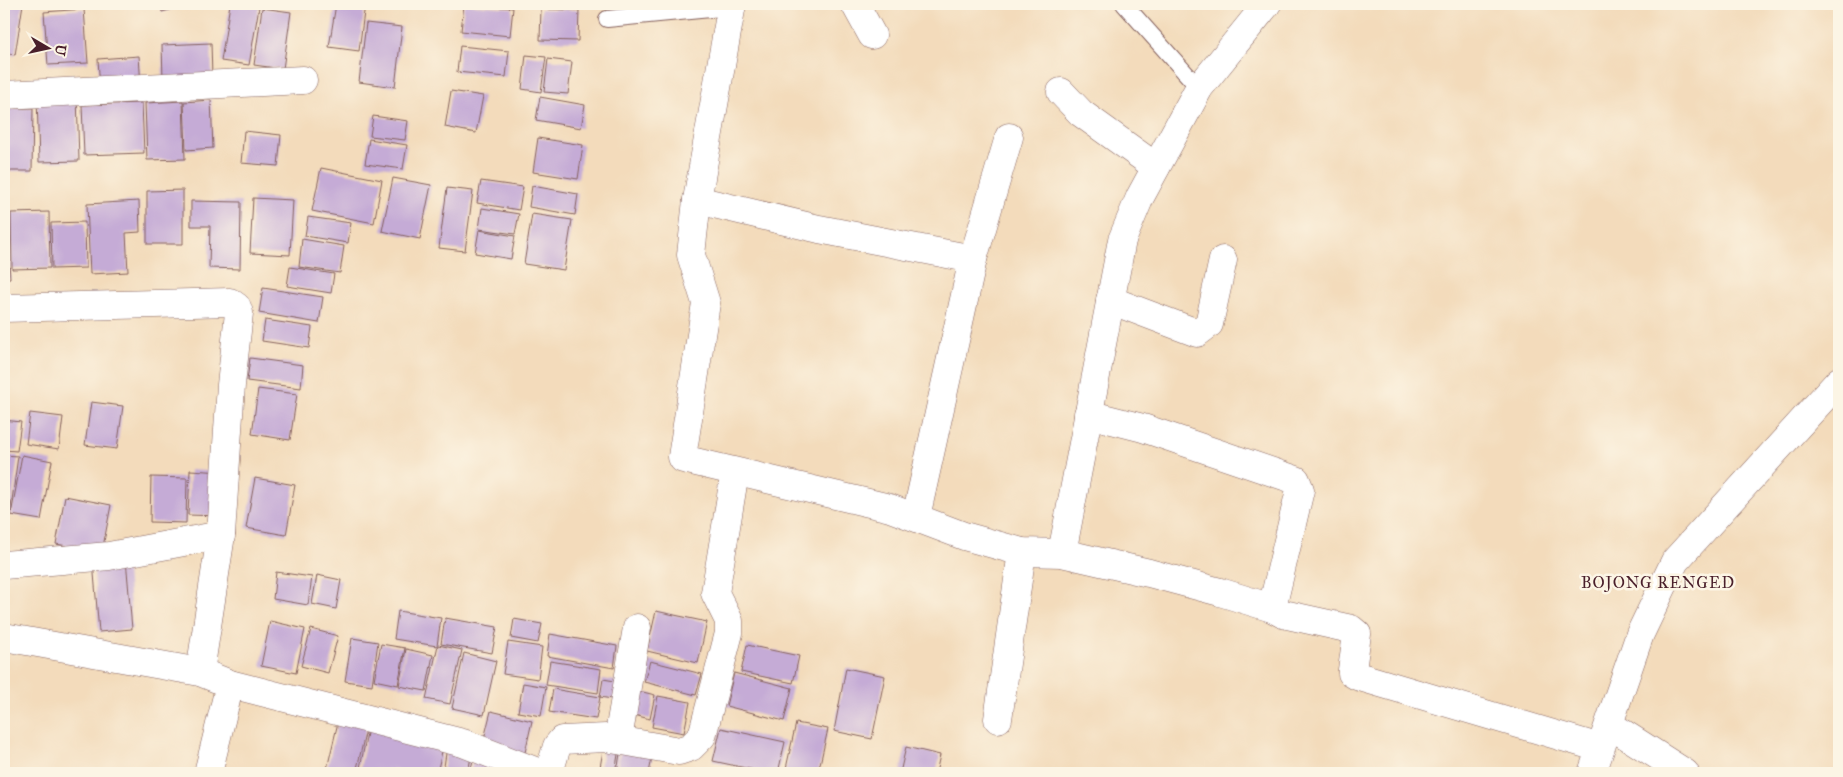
<svg xmlns="http://www.w3.org/2000/svg" width="1843" height="777" font-family="'IM FELL Great Primer',serif">
<style>
.building{fill:#c5abd6}
.lines{fill:none;stroke-linecap:round;stroke-linejoin:round}
.lane-casing{stroke:#85615d;stroke-width:18}
.street-casing{stroke:#85615d;stroke-width:29}
.lane{stroke:#fff;stroke-width:16}
.street{stroke:#fff;stroke-width:28}
.labels{text-anchor:middle;stroke-width:5;stroke-linejoin:round;paint-order:stroke}
.quarter-label{font-size:16px;letter-spacing:1px;fill:#4a1f2b;stroke:#fcf5e5}
</style>
<rect width="100%" height="100%" fill="#fcf5e5"/>
<filter id="ink" filterUnits="userSpaceOnUse"><feTurbulence type="fractalNoise" baseFrequency=".02" numOctaves="2"/><feDisplacementMap in="SourceGraphic" scale="10" xChannelSelector="R" yChannelSelector="G"/><feConvolveMatrix kernelMatrix="1 2 1 2 8 2 1 2 1" color-interpolation-filters="sRGB"/></filter>
<filter id="wash" filterUnits="userSpaceOnUse"><feTurbulence type="fractalNoise" baseFrequency=".0096" numOctaves="4" result="noise"/><feDisplacementMap in="SourceGraphic" scale="20" xChannelSelector="R" yChannelSelector="G"/><feGaussianBlur stdDeviation="1.12" result="paint"/><feColorMatrix in="noise" values="0 0 0 0 0 0 0 0 0 0 0 0 0 0 0 0 0 1.4 0 .05"/><feComposite in="paint" operator="in"/></filter>
<g filter="url(#wash)">
<rect width="100%" height="100%" fill="#f3dbbb"/>
<g id="blocks">
<g class="building">
<path d="M4,4H23L15,55L4,53Z"/>
<path d="M160,4H192L162,12Z"/>
<path d="M230,4L259,7L249,65L221,61Z"/>
<path d="M276,4H294L293,7Z"/>
<path d="M336,4H365L359,51L329,47Z"/>
<path d="M464,4L513,8L510,36L461,31Z"/>
<path d="M262,8L291,12L283,69L254,65Z"/>
<path d="M84,9L88,63L48,65L44,12Z"/>
<path d="M541,9L579,10L578,41L540,40Z"/>
<path d="M366,23L402,27L395,87L359,82Z"/>
<path d="M211,43L212,77L163,79L162,45Z"/>
<path d="M460,46L509,51L506,77L457,72Z"/>
<path d="M526,55L546,57L541,92L522,89Z"/>
<path d="M139,56L141,86L100,89L98,59Z"/>
<path d="M548,59L572,62L568,94L544,92Z"/>
<path d="M451,91L483,96L476,133L445,127Z"/>
<path d="M77,95L79,161L39,162L37,96Z"/>
<path d="M540,97L585,105L581,128L536,120Z"/>
<path d="M211,100L213,148L186,150L184,102Z"/>
<path d="M183,101L185,159L147,160L145,103Z"/>
<path d="M142,103L144,153L84,155L82,105Z"/>
<path d="M4,108H33L32,171H4Z"/>
<path d="M373,116L408,121L405,140L370,136Z"/>
<path d="M244,131L281,135L278,166L241,163Z"/>
<path d="M538,138L583,145L578,179L533,172Z"/>
<path d="M369,139L407,145L403,169L365,164Z"/>
<path d="M321,168L382,180L374,223L312,211Z"/>
<path d="M393,178L431,185L420,239L382,231Z"/>
<path d="M481,181L523,187L519,210L477,203Z"/>
<path d="M532,186L578,194L575,215L529,207Z"/>
<path d="M447,188L473,191L465,251L439,248Z"/>
<path d="M183,190V244H147V191Z"/>
<path d="M253,198L293,200L290,255L250,253Z"/>
<path d="M139,201L140,232L126,233L128,272L90,274L87,204Z"/>
<path d="M191,201L241,202L240,269L209,268L210,226H191Z"/>
<path d="M482,208L519,214L515,234L479,229Z"/>
<path d="M49,212L50,268L12,269L11,213Z"/>
<path d="M4,213H6L10,278L4,279Z"/>
<path d="M532,214L572,220L564,270L524,264Z"/>
<path d="M308,217L351,223L348,243L305,236Z"/>
<path d="M85,222L86,268L52,269L51,223Z"/>
<path d="M479,230L515,236L511,259L475,253Z"/>
<path d="M302,239L344,246L340,273L299,267Z"/>
<path d="M290,267L334,274L331,293L287,286Z"/>
<path d="M263,288L323,297L319,323L259,313Z"/>
<path d="M265,320L312,327L309,348L262,341Z"/>
<path d="M250,358L303,365L301,388L247,381Z"/>
<path d="M258,389L297,394L290,440L252,434Z"/>
<path d="M91,402L123,406L117,449L85,445Z"/>
<path d="M30,413L63,417L59,449L26,444Z"/>
<path d="M4,420L21,422L17,451L4,450Z"/>
<path d="M4,455L18,456L10,515L4,514Z"/>
<path d="M22,455L52,461L41,520L11,515Z"/>
<path d="M190,470L223,472L221,516L188,515Z"/>
<path d="M151,477L187,478L186,523L150,522Z"/>
<path d="M255,478L295,485L286,535L246,528Z"/>
<path d="M65,496L111,505L102,552L56,544Z"/>
<path d="M126,559L132,629L99,632L93,562Z"/>
<path d="M276,572L312,577L308,605L273,599Z"/>
<path d="M317,575L341,580L336,609L312,604Z"/>
<path d="M398,611L441,618L437,646L394,639Z"/>
<path d="M656,611L707,622L698,663L647,651Z"/>
<path d="M445,618L497,627L492,653L441,644Z"/>
<path d="M514,619L542,624L538,643L511,638Z"/>
<path d="M270,621L305,629L296,673L261,666Z"/>
<path d="M311,629L338,636L328,673L301,666Z"/>
<path d="M550,634L617,646L614,668L547,656Z"/>
<path d="M352,638L378,642L372,685L345,681Z"/>
<path d="M508,642L542,647L538,679L503,674Z"/>
<path d="M381,644L405,648L398,685L374,680Z"/>
<path d="M438,645L462,650L450,704L426,699Z"/>
<path d="M747,645L799,656L793,683L741,672Z"/>
<path d="M406,649L433,655L426,691L399,686Z"/>
<path d="M464,653L496,661L484,715L452,708Z"/>
<path d="M550,661L601,669L598,693L546,685Z"/>
<path d="M650,661L702,674L696,695L644,682Z"/>
<path d="M846,668L885,676L872,739L834,731Z"/>
<path d="M734,673L792,688L784,721L726,706Z"/>
<path d="M603,679L621,682L618,700L600,697Z"/>
<path d="M523,683L546,687L541,716L518,712Z"/>
<path d="M553,689L600,697L596,719L549,712Z"/>
<path d="M639,691L655,695L650,719L634,715Z"/>
<path d="M658,696L690,702L684,733L652,727Z"/>
<path d="M491,711L532,721L524,757L482,747Z"/>
<path d="M339,718L367,725L356,773H326Z"/>
<path d="M796,723L828,729L818,773H785Z"/>
<path d="M368,728L444,743L437,773H414L393,769L392,773H359Z"/>
<path d="M721,728L785,742L778,773H769L713,761Z"/>
<path d="M604,745L619,748L615,773H599Z"/>
<path d="M447,747L472,751L468,773H443Z"/>
<path d="M621,747L653,753L649,773H617Z"/>
<path d="M906,747L940,755L936,773H900Z"/>
<path d="M474,756L496,760L493,773H470Z"/>
</g>
</g>
</g>
<g filter="url(#ink)">
<use href="#blocks" fill-opacity="0" stroke="#85615d" stroke-width="1"/>
<g class="lines">
<g class="lane-casing">
<g id="lane">
<path d="M1124,4L1199,88"/>
<path d="M607,19L731,7"/>
</g>
</g>
<g class="street-casing">
<g id="street">
<path d="M732,4L697,200L691,255L706,303L682,457L683,459L890,508L964,536L1022,552L1062,553L1149,573L1220,592L1272,608L1283,614L1351,629L1357,634L1352,670V673L1357,676L1600,748"/>
<path d="M855,4L872,35"/>
<path d="M1061,92L1081,113L1156,167"/>
<path d="M4,95L303,80"/>
<path d="M697,200L819,229L973,259"/>
<path d="M1110,300L1197,333L1209,324L1223,260"/>
<path d="M4,308L230,302L237,307L239,313L231,385L221,535L200,672"/>
<path d="M1088,414L1143,428L1296,480L1300,490L1272,608"/>
<path d="M916,517L973,259L1009,137"/>
<path d="M1062,553L1122,240L1140,197L1199,88L1267,4"/>
<path d="M4,565L109,556L221,535"/>
<path d="M4,637L200,672L230,684L463,743L540,773"/>
<path d="M998,719L1022,552"/>
<path d="M1610,725L1685,773"/>
<path d="M618,739L637,628"/>
<path d="M208,773L230,684"/>
<path d="M549,773L557,746L562,740L606,738L679,751L691,747L702,736L729,633V621L715,593L735,472"/>
<path d="M1592,773L1640,634L1675,561L1839,381"/>
</g>
</g>
<use href="#lane" class="lane"/>
<use href="#street" class="street"/>
</g>
</g>
<g class="labels">
<g class="quarter-label">
<text x="1658" y="588">BOJONG RENGED</text>
</g>
</g>
<rect width="1843" height="777" fill="none" stroke="#fcf5e5" stroke-width="20"/>
<g transform="translate(48 48) rotate(99)" stroke="#fcf5e5" stroke-width="4" paint-order="stroke">
<path d="M0-4L9 19L0 12L-9 19Z" fill="#4a1f2b"/>
<text y="-8" font-size="14" font-weight="bold" text-anchor="middle" fill="#4a1f2b">U</text>
</g>
</svg>
